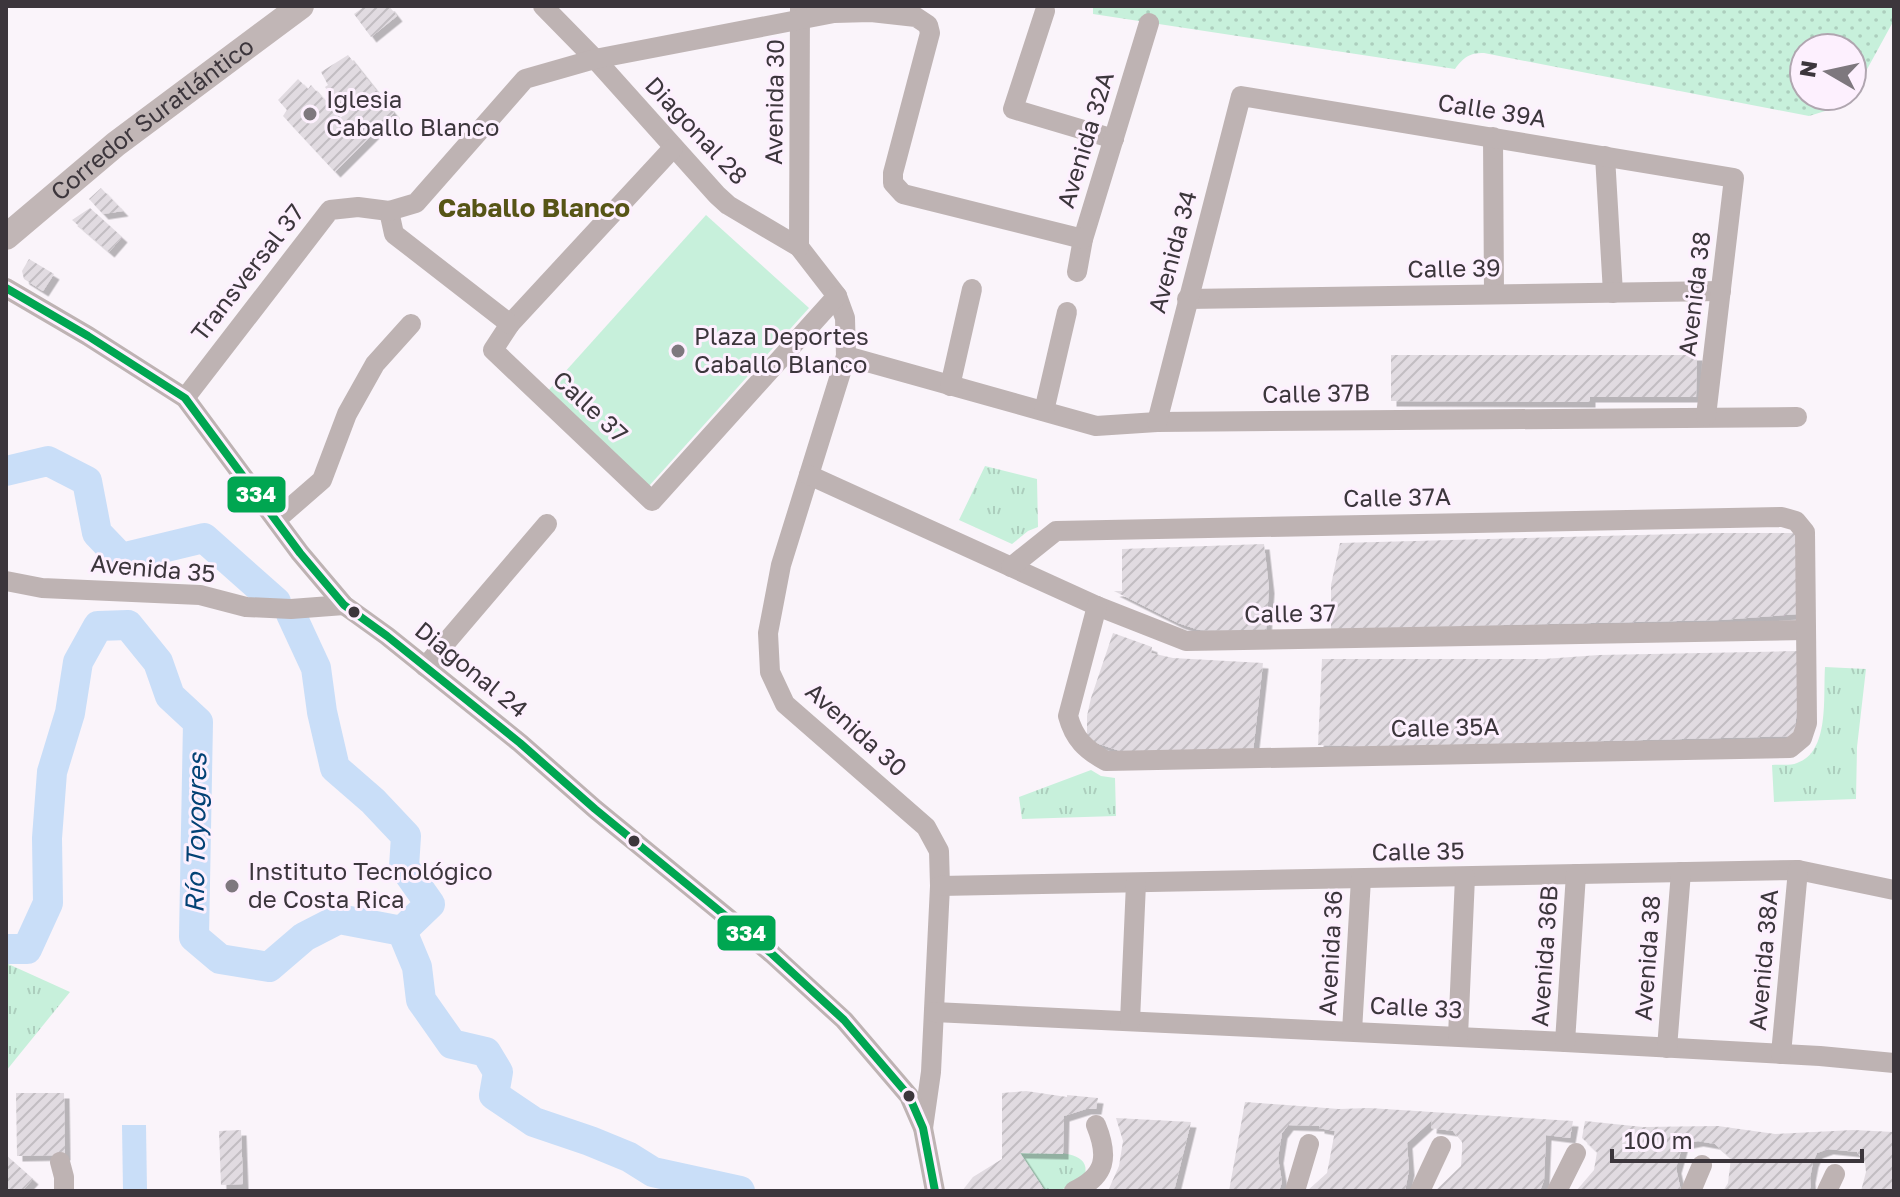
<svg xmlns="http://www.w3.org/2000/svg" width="1900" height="1197" font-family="'Golos Text',sans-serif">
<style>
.grass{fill:url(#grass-dots);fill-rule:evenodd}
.park{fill:url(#park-tufts)}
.pitch{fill:#c7f0db}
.water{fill:#c9def8}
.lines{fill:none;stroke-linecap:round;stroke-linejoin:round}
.river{stroke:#c9def8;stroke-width:30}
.building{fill:url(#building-hatch);filter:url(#shadow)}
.minor{stroke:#beb3b3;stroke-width:20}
.major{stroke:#c1b6b6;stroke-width:26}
.bus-1-casing{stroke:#fdf0fe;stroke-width:14}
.bus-1{stroke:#00a651;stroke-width:8}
.poi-dot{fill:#7e787e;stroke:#fdf0fe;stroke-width:3}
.bus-dot{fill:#3c363c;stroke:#fdf0fe;stroke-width:3}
.labels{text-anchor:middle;stroke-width:6;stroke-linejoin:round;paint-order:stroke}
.poi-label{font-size:24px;fill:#3c363c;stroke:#fdf0fe;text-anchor:start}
.street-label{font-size:24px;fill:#3c363c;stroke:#fdf0fe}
.neighbourhood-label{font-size:26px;font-weight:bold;fill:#575417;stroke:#fdf0fe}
.water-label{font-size:26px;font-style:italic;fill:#034275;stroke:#fdf0fe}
.line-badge{stroke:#fdf0fe;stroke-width:3}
.badge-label{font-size:22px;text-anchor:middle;font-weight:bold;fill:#fff}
</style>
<defs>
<pattern id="grass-dots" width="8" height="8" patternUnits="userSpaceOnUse" patternTransform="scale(2)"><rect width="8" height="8" fill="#c7f0db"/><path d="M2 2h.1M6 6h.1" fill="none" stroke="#accebd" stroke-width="1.8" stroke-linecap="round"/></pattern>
<pattern id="park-tufts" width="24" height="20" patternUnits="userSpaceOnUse" patternTransform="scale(2)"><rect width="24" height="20" fill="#c7f0db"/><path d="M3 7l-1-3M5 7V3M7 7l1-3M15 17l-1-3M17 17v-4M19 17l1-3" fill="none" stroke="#accebd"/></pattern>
<pattern id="building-hatch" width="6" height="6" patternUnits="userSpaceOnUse" patternTransform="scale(2)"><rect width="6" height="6" fill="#e1dbe1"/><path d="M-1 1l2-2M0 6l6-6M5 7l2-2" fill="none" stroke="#c2bdc2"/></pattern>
<filter id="shadow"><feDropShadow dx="5.5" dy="5.5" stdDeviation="0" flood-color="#0004"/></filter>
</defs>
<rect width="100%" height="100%" fill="#faf4fa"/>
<path class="grass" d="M1093,6H1894V20L1848,104L1809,116L1484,53C1469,53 1464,57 1455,69L1093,14ZM1804,48H1852V96H1804Z"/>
<g class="park">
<path d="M985,466L1037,479L1038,527L1028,531L1012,544L959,520Z"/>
<path d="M1825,667L1866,669L1857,747L1856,799L1774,802L1772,765C1779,764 1790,766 1797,763C1830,752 1823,697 1825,667Z"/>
<path d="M1091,770L1101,776L1115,778L1116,816L1022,819L1019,797Z"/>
<path d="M6,963L70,992L6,1071Z"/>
<path d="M1020,1153C1040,1153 1096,1146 1084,1178L1059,1191H1045Z"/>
</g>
<path class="pitch" d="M706,215L809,308L649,486L546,393Z"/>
<path class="water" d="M122,1125H146L147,1191H123Z"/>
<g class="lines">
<g class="river">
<path d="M6,471L48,461L87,481L97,533L121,558L204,538L276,602"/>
<path d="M291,614L316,668L322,712L335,768L373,801L406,836L404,867L430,904L402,931"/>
<path d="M6,949H27L48,903L47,838L52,772L70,713L78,662L98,626L128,625L158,662L170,696L198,722L194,937L220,959L269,967L304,937L339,919L402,931L417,967L421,1000L452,1044L486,1052L498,1072L494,1095L534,1122L590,1141L629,1157L653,1172L740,1191"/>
</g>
</g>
<g class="building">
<path d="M365,6H389L397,16L371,37L354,14Z"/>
<path d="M348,55L394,113L335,172L283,116L287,110L278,100L298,79L308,89L311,85L340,118L344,115L325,87L328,85L321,72Z"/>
<path d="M101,188L123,211L103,214L89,199Z"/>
<path d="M90,208L122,237L109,252L72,220Z"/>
<path d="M29,259L54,274L43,291L24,279L22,271Z"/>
<path d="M1391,355H1697L1696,397H1590V402L1391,401Z"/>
<path d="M1716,533H1797L1798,614L1720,620L1331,629V585L1340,543Z"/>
<path d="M1264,544L1269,588L1266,631L1199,630L1178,623L1114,591H1122V549Z"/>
<path d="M1113,633L1152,647L1151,653L1173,658L1263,663L1253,752H1123L1087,740V716L1091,698Z"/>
<path d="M1800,651L1795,736L1378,747L1318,745L1322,659H1544L1599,655Z"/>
<path d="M1026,1091L1067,1097V1095L1098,1098L1096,1109H1086L1064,1116L1063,1154L1020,1153L1045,1191H962L973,1177L1002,1159V1093Z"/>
<path d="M16,1093H64L65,1155L17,1156Z"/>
<path d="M1245,1102L1339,1109L1369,1108L1573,1121L1570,1138L1546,1135L1544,1180L1540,1191H1435L1461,1166L1462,1152V1142L1453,1131L1431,1128L1432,1120L1407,1143L1409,1170L1405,1191H1307L1327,1173L1335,1131L1319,1128V1126L1288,1125L1282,1133L1278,1158L1282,1182L1279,1191H1229Z"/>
<path d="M1116,1118L1191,1122L1174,1191H1108L1119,1166L1123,1141Z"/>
<path d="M1585,1121L1643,1127L1718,1126L1775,1134L1853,1130L1894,1132V1191H1861L1866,1172L1865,1163L1857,1152L1828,1149L1817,1153L1813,1162L1810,1178L1811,1191H1723L1728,1183L1731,1158L1715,1144L1698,1141L1683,1144L1676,1168L1681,1191H1576L1594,1170L1597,1152L1582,1138Z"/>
<path d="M241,1130L243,1184L221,1185L219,1131Z"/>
<path d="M6,1155L33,1179L22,1191H6Z"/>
</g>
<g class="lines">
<g class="minor">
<path d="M543,6L595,59L717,195L728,205L799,247L837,296L845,318L846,356L781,565L768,633L770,672L785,704L926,827L939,851L940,886L931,1072L923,1128"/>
<path d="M1045,11L1013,109L1114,139"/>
<path d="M1493,137L1494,294"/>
<path d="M673,148L510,324L493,350L652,501L837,296"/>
<path d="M1605,156L1613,293"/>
<path d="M389,211L394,234L510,324"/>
<path d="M799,247L800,7"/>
<path d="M1077,272L1083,239L1149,23"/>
<path d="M6,288L88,336L185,398L300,553L344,605L387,636L520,743L595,809L772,954L844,1020L909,1096L923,1128L935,1191"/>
<path d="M1187,299L1721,291"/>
<path d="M846,356L1096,426L1157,422L1797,417"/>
<path d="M950,386L972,289"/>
<path d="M185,398L330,210L358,207L389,211L416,203L525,79L595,59L834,13L871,12L916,17L928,25L930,33L893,173V183L903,194L1083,239"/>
<path d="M1044,411L1067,312"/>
<path d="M1157,422L1241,96L1734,178L1706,416"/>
<path d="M809,475L1097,606L1186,641L1806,630"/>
<path d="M276,520L322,480L347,414L375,364L411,324"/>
<path d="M1011,567L1056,531L1782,517L1796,521L1805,532L1807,723L1802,738L1790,748L1106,761C1086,750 1074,739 1068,716L1097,606"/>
<path d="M6,581L42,588L200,595L246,607L291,609L344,605"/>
<path d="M425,667L547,524"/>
<path d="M940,886L1798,870L1894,890"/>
<path d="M934,1012L1565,1042L1820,1056L1894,1063"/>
<path d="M1130,1021L1136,883"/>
<path d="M1352,1031L1361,879"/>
<path d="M1458,1036L1465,877"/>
<path d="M1565,1042L1576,874"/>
<path d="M1667,1048L1681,872"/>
<path d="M1781,1054L1798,870"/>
<path d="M60,1162L64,1177V1191"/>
<path d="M1074,1191C1106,1176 1109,1157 1096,1125"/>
<path d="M1295,1191L1309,1144"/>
<path d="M1420,1191L1441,1146"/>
<path d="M1557,1191L1576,1153"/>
<path d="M1691,1191L1702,1165"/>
<path d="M1827,1191L1835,1174"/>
</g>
<path class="major" id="s1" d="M6,237L116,144L301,6"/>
<g class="bus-1-casing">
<path id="bus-1" d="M6,288L88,336L185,398L300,553L344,605L387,636L520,743L595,809L772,954L844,1020L909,1096L923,1128L935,1191"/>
</g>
<use href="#bus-1" class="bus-1"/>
</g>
<g class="poi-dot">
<circle cx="310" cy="114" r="8"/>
<circle cx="678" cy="351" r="8"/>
<circle cx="232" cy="886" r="8"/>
</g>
<g class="bus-dot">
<circle cx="354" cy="612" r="7"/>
<circle cx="634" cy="841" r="7"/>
<circle cx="909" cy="1096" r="7"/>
</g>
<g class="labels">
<g class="poi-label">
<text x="326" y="108">Iglesia<tspan x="326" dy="28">Caballo Blanco</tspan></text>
<text x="694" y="345">Plaza Deportes<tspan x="694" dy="28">Caballo Blanco</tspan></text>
<text x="248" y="880">Instituto Tecnológico<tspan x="248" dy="28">de Costa Rica</tspan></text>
</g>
<g class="street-label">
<text transform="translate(775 102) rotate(-89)" y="8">Avenida 30</text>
<text transform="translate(1492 111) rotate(9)" y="8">Calle 39A</text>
<text dy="8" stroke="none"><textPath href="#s1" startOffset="188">Corredor Suratlántico</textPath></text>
<text transform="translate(696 131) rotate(47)" y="8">Diagonal 28</text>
<text transform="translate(1086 140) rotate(-73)" y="8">Avenida 32A</text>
<text transform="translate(1173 252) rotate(-75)" y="8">Avenida 34</text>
<text transform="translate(1454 269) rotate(-1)" y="8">Calle 39</text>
<text transform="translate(248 273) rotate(-52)" y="8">Transversal 37</text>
<text transform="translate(1695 294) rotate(-83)" y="8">Avenida 38</text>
<text transform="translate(1316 394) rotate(-1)" y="8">Calle 37B</text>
<text transform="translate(590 407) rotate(43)" y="8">Calle 37</text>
<text transform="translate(1397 498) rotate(-1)" y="8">Calle 37A</text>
<text transform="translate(153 569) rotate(5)" y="8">Avenida 35</text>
<text transform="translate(1290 614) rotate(-1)" y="8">Calle 37</text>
<text transform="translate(471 670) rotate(39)" y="8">Diagonal 24</text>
<text transform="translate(1445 728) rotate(-1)" y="8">Calle 35A</text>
<text transform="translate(856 730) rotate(42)" y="8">Avenida 30</text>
<text transform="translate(1418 852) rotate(-1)" y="8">Calle 35</text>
<text transform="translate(1331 953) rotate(-87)" y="8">Avenida 36</text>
<text transform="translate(1545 956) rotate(-86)" y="8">Avenida 36B</text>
<text transform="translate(1648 958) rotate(-86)" y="8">Avenida 38</text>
<text transform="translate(1764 960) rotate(-85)" y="8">Avenida 38A</text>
<text transform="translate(1416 1008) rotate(3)" y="8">Calle 33</text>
</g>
<g class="neighbourhood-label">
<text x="534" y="217">Caballo Blanco</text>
</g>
<g class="water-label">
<text transform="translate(196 833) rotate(-89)" y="9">Río Toyogres</text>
</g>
</g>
<g class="line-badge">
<rect x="226" y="475" width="61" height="39" rx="8" fill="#00a651"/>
<rect x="716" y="914" width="61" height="38" rx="8" fill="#00a651"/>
</g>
<g class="badge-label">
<text x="256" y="502">334</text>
<text x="746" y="941">334</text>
</g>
<rect width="1900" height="1197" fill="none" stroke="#3c363c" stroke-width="16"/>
<g transform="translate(1828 72) rotate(279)"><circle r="38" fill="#fdf0fe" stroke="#b0a6b0" stroke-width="2"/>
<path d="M0-6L14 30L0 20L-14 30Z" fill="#7e787e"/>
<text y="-12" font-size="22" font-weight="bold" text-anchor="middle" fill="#3c363c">N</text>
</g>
<path d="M1612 1149v12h250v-12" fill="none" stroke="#3c363c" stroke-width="4"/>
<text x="1624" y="1149" font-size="24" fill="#3c363c" stroke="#fdf0fe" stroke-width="6" paint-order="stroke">100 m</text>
</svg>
